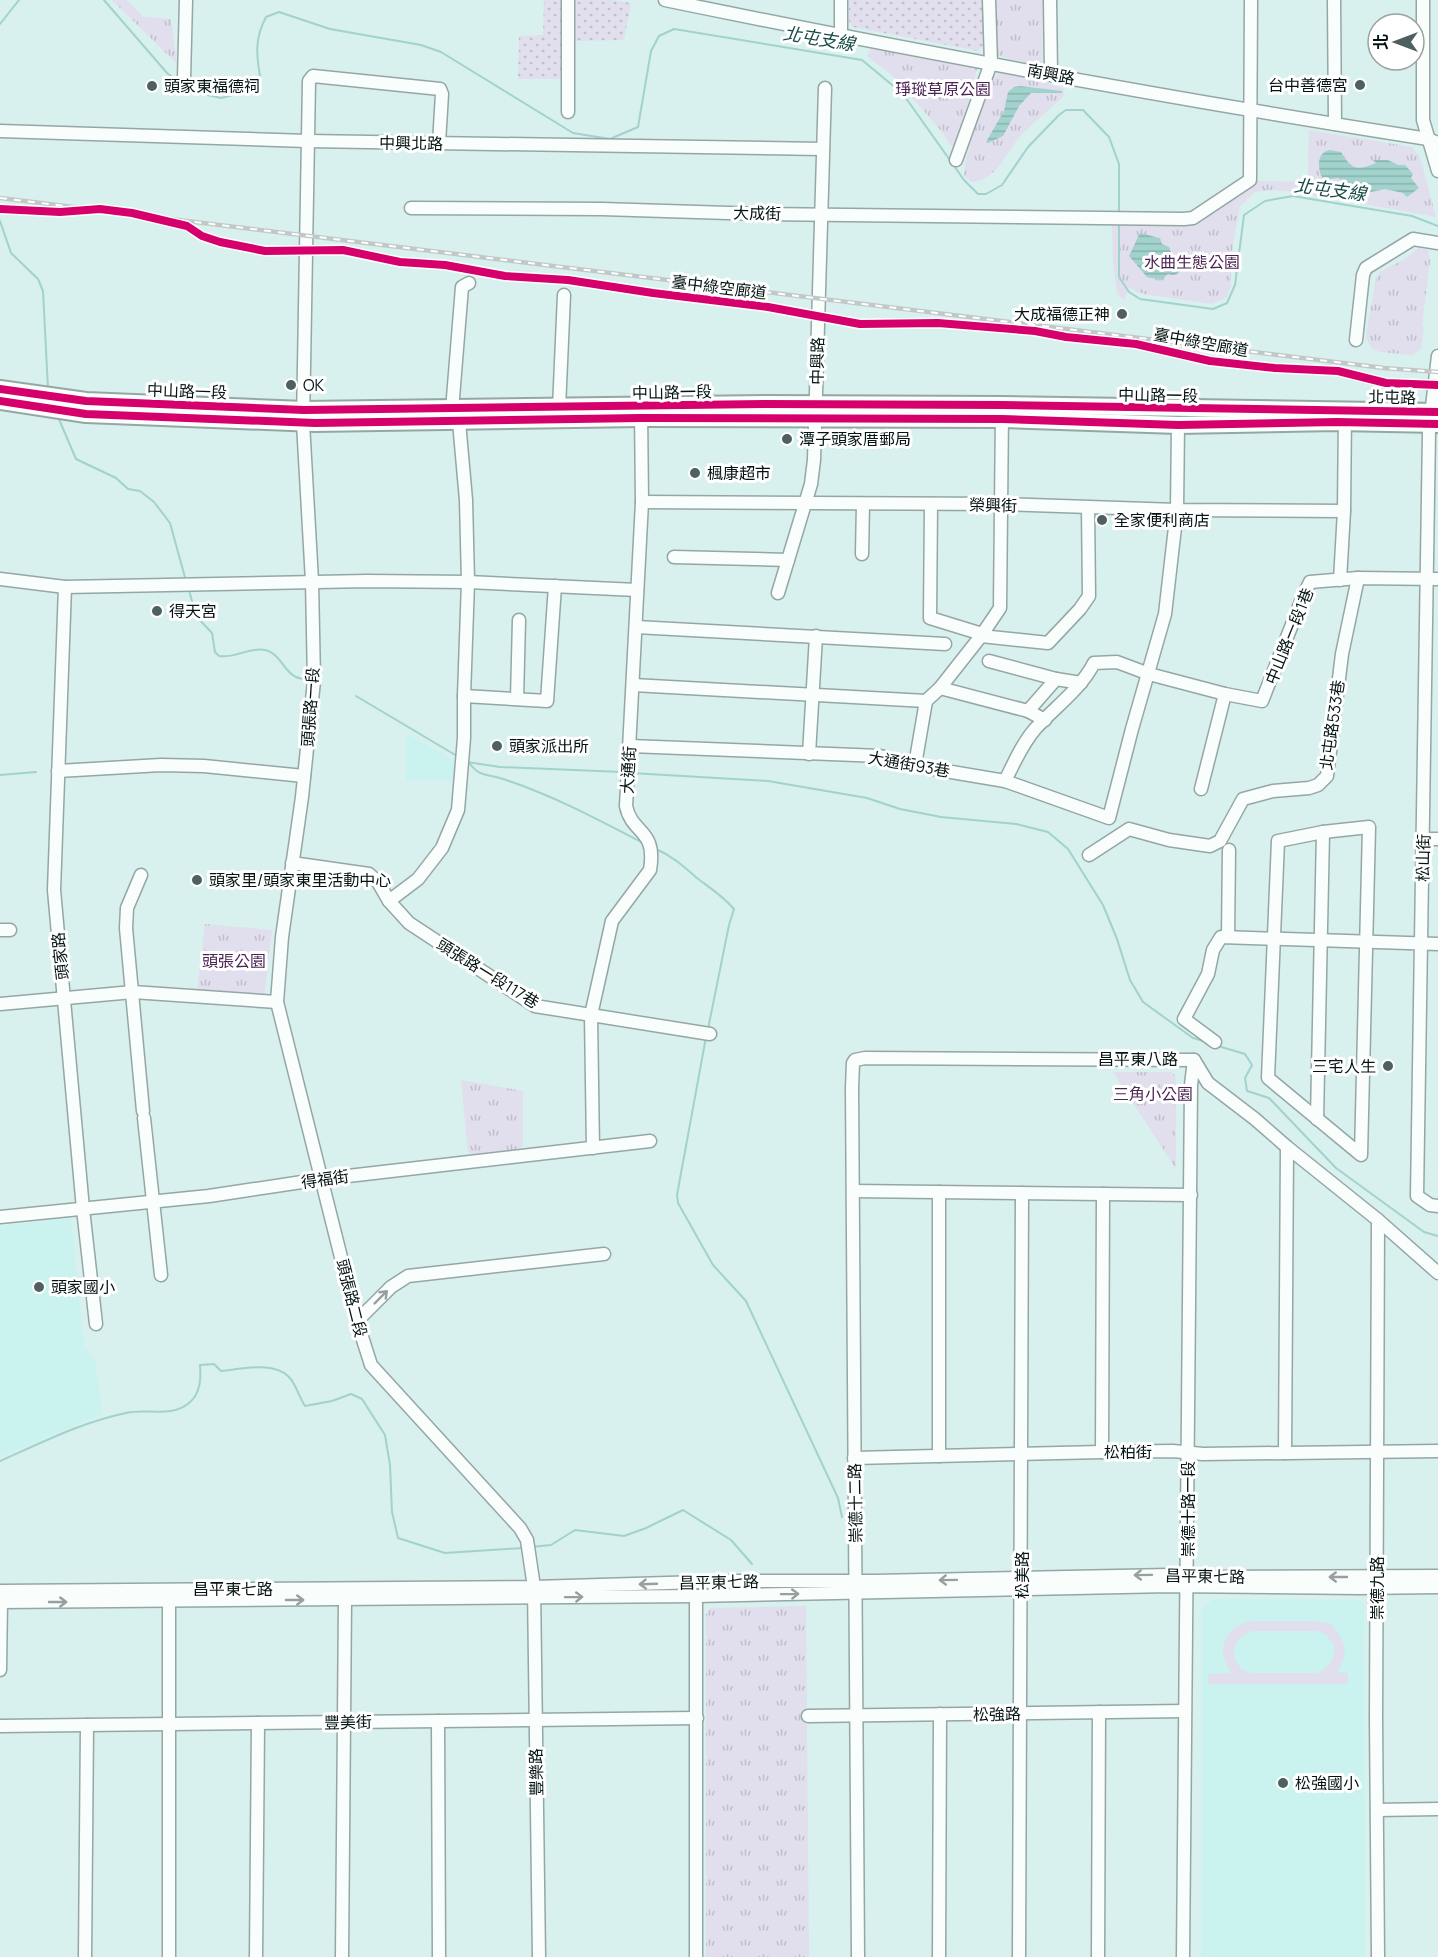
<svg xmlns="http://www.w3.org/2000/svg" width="1438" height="1957" font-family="Manrope,'Noto Sans TC',sans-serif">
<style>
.built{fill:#caf3ef}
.grass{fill:url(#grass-dots)}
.park{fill:url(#park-tufts)}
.pitch{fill:#e1deed;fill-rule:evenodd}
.water{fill:url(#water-rules)}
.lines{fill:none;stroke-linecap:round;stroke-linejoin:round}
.stream{stroke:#a1d2cc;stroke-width:2}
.minor-casing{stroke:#94a7a5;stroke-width:15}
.major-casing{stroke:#94a7a5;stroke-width:20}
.minor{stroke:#f9fdfc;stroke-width:12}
.major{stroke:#f9fdfc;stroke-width:16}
.rail-casing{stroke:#c2c8c8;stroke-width:4.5}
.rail{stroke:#fff;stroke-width:2;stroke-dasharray:7;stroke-linecap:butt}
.cycleway-casing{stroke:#fff;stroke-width:11}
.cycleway{stroke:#d6006c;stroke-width:8}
.oneway{stroke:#97a09f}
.poi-dot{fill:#4e6160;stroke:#fff;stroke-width:2}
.labels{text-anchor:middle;stroke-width:6;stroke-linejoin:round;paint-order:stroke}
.street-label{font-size:16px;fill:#041413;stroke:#fff}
.poi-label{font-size:16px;fill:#041413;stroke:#fff;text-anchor:start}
.park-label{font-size:16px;fill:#4b2453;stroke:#fff}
.water-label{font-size:18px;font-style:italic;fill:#184c47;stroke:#fff}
</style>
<defs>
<pattern id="grass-dots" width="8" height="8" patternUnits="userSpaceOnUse" patternTransform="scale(1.5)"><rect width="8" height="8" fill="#e1deed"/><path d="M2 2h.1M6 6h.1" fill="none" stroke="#bfbeca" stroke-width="1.8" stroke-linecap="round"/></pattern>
<pattern id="park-tufts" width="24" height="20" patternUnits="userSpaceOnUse" patternTransform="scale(1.5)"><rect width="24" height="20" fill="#e1deed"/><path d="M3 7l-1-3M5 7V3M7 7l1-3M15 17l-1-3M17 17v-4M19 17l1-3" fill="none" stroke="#bfbeca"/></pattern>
<pattern id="water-rules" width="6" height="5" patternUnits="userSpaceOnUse" patternTransform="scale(1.5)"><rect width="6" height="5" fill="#a1d2cc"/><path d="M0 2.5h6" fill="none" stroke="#89b3ae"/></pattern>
</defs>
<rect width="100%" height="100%" fill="#d8f0ee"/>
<g class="built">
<path d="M407,734L454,760L453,781L406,780Z"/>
<path d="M71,1218L84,1347L95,1361L102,1414L0,1457V1226Z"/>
<path d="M1213,1599L1357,1600L1364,1605L1365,1957H1201L1202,1609Z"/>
</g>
<g class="grass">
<path d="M544,0H561V79H518L519,36L543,35Z"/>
<path d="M573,0H610L631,3L624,40L573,41Z"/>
<path d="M849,0H983V46L978,51L853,27L849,22Z"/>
</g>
<g class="park">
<path d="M112,0H127L143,17L171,19L177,64Z"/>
<path d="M993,0H1043L1042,64L1034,65L993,54Z"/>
<path d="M871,47L978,66L954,150L943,133L894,77L867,56Z"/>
<path d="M998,71L1017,74L1063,88L1064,96C1050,109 1034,122 1021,135C1006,152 997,181 971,182L964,175L965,163L990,74L997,76Z"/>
<path d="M1309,130L1412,147L1420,157L1436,217L1297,192L1270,190L1255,192L1240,206L1231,257V287L1227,297L1212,304L1144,294L1129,288L1124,300L1117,294L1113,263L1112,221L1189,224L1258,181L1308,182Z"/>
<path d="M1419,248L1428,250L1430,261L1422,325L1424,328L1421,349L1412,355L1379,352L1371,347L1368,342L1366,335L1376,278L1380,272L1403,260Z"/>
<path d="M205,924L272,930L264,999L197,993Z"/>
<path d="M1113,1072H1171L1176,1076V1169Z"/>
<path d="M461,1080L523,1091V1145L519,1149L473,1155L468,1151Z"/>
<path d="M806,1606L809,1957H706V1614L711,1608Z"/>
</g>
<path class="pitch" d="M1252,1621H1315L1331,1624C1345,1639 1350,1655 1337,1672L1348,1673V1684H1208V1674L1232,1673C1214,1651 1225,1626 1252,1621ZM1252,1631H1316L1325,1634L1334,1645C1335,1659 1330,1666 1318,1673H1250C1227,1665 1230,1638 1252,1631Z"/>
<g class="water">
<path d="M1020,86L1062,91V93H1031L1019,106L1003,136L988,143L986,142L1004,111L1008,92L1014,87Z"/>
<path d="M1330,150L1341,152C1352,170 1357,171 1376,163L1373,160H1388L1398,165H1405L1413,174L1411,178L1419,188L1407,197L1403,193L1385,189L1366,193L1361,192L1338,178L1324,180C1317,170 1316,152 1330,150Z"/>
<path d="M1140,233C1147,234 1153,237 1160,238L1162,244L1169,247L1172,255L1184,258L1185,265C1180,272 1177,277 1168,274L1161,280L1147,277L1129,256Z"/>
</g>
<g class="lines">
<g class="stream">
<path d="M104,0L167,73L190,91L221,98L233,95L260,76C256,53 255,38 266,17L279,12L330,29L421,45L441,52L573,133L610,139L638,127L651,51L659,36L674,29L862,60L903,94L964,180L978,194H986L1002,185L1028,147L1059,115L1066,110H1083L1109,137L1119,164V214"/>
<path d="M0,24L19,0"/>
<path d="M0,221L11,253L38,279L43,291L48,389"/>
<path d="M1119,223V277L1129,292L1140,299L1213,309L1227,303L1235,285L1244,215L1265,201L1293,196L1412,216L1438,226"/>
<path d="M58,417L76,459L116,478L128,489L140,491L154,502L170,523L186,581"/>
<path d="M189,590L196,616L212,633L215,652L219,656C234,659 248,647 265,650C280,653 284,672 296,677C300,679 306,679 310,680"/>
<path d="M356,696L457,756"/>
<path d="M467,762L500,767L622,772"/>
<path d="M470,764C480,777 488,774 503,779C552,795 597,819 643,843"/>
<path d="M631,773L768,781L867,798L900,809L941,817L1016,824L1048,832L1068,849L1103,905L1117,939L1130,980L1143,1002L1193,1038L1207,1042"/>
<path d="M0,775L36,772"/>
<path d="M654,848C672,856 682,865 697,878C710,888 723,896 734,909L729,925L708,1029"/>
<path d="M706,1037L677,1195L678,1203L713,1265L746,1301L838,1498L842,1517"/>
<path d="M1218,1046L1245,1054L1252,1065L1245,1078L1247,1091L1269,1098L1336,1168L1424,1232L1438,1236"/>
<path d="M0,1461C41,1443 82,1422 126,1413C147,1408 171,1418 189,1403C201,1393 201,1378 200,1365L214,1364L221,1371C241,1369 274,1361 289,1377C296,1384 299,1397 305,1406L332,1401L351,1394L362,1399L385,1435L390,1465L392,1512L398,1538L445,1553L523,1548"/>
<path d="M531,1547L551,1545L575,1530L624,1536L646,1528L683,1510L731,1540L752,1564"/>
</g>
<g class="minor-casing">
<g id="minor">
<path d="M665,0C918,52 1173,99 1428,139L1438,143"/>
<path d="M1050,0L1051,74"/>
<path d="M1334,0L1335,124"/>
<path d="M1423,0V120L1438,171"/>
<path d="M841,36V0"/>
<path d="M184,79L186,0"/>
<path d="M568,112V0"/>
<path d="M0,131L307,141L823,149"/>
<path d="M439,143L442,94L440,89L313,76L309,81L303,423L312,581L314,681L302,797L282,937L277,1002L357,1321L371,1365L520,1528L527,1540L534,1587L539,1957"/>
<path d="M956,160L991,63L989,0"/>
<path d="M411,208L602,209L760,214L1184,219L1193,218L1250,180L1251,0"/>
<path d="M1356,340L1363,275L1366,268L1413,239L1438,243"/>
<path d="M1438,356L1429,432L1417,1196L1430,1205L1438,1206"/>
<path d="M559,408L564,295"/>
<path d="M452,410L462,287L469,283"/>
<path d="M642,502L1001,504L1177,510L1344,511"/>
<path d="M931,504L930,618L982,634"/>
<path d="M862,554L863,504"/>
<path d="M674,557L788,560"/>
<path d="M0,579L65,587L367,581L468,582L637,590"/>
<path d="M1340,580L1344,511L1345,414"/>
<path d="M65,587L54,890L83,1209L96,1324"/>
<path d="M778,593L811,484L814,460L825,88"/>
<path d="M636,627L945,644"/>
<path d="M981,636L1048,643L1080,609L1089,596L1088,508"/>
<path d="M989,661L1056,679L1081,683"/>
<path d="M633,685L926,701"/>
<path d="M940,688L1028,711L1045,720"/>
<path d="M464,696L547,701L555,586"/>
<path d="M517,699L519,620"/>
<path d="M926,701L940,688L981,636L1000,608L1002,411"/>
<path d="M1028,711L1056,679"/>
<path d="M630,746L880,756L934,769L1005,781L1109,818L1132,729L1165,614L1177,510L1178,425"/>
<path d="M809,754L816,636"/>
<path d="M915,765L926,701"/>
<path d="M58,771L161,765L204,766L304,776"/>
<path d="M1005,781C1014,763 1022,744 1035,729C1055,707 1080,690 1094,663L1117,662L1149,674L1225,694L1262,701L1302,599L1310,582L1358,578L1438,579"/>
<path d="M1201,789L1225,694"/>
<path d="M1369,827L1361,1155L1268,1078L1278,841L1323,832Z"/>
<path d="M1423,839H1438"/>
<path d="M1089,855L1129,829L1169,840L1210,846L1220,841L1243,799L1273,791L1309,788L1318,785L1327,776L1342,654L1358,578"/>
<path d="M292,863L369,874L378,882L389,901L409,923L535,1006L710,1034"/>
<path d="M141,875L127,908L126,928L143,1111"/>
<path d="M389,901L418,879L442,848L458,810L464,738V696L468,582L466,500L459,422"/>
<path d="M0,930H10"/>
<path d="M1228,937L1229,850"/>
<path d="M0,1004L133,992L277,1002"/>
<path d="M1215,1042L1184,1019L1208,974L1213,950L1221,937L1438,944"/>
<path d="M144,1118L161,1275"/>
<path d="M1317,1119L1323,832"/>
<path d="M593,1148L591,1015L612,921L650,870C657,828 632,835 626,806L642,502L641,410"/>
<path d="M853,1191L1191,1195"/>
<path d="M939,1192V1456"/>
<path d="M0,1217L209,1196L322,1179L650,1141"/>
<path d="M1378,1220L1376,1719L1378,1957"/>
<path d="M357,1321L391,1287L408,1276L604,1254"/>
<path d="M1102,1452L1103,1194"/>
<path d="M1285,1453L1287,1147"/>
<path d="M854,1458L1102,1452L1173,1451L1203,1454L1438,1451"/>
<path d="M0,1591L534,1587L734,1581H875L1169,1575L1207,1577L1438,1576"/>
<path d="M169,1594V1957"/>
<path d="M0,1602L696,1596L1169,1586L1359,1588L1438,1587"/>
<path d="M0,1670L1,1602"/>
<path d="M808,1716L1185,1711"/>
<path d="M438,1721L439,1957"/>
<path d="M0,1726L697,1718"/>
<path d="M1377,1810L1438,1809"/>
<path d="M85,1957L87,1725"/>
<path d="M256,1957L258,1723"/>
<path d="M342,1957L345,1600"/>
<path d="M696,1957V1596"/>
<path d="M858,1957L852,1088L853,1063L855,1060L865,1058L1194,1060L1208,1083L1255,1119L1287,1147L1378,1220L1438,1273"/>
<path d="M939,1957L940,1714"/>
<path d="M1019,1957L1022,1193"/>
<path d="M1098,1957L1099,1712"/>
<path d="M1183,1957L1191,1085L1194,1060"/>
</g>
</g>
<g class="major-casing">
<g id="major">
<path d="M0,389L86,401L304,410L766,404L1002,405L1438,412"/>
<path d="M0,401L86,414L315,423L641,418L1002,419L1178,425L1337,422L1438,424"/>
</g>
</g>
<use href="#minor" class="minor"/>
<use href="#major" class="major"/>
<g class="rail-casing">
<path id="rail" d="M0,198L1384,368L1438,372"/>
</g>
<use href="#rail" class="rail"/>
<g class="cycleway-casing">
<g id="cycleway">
<path d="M0,209L60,212L100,209L132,213L187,226L202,236L220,242L265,251L343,250L400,262L445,265L505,276L568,280L653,293L768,307L860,324L938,323L1035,331L1066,337L1136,344L1210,361L1275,368L1338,371L1386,383L1438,385"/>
<path d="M0,389L86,401L304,410L766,404L1002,405L1438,412"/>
<path d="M0,401L86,414L315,423L641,418L1002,419L1178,425L1337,422L1438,424"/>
</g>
</g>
<use href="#cycleway" class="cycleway"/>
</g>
<defs><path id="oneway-shaft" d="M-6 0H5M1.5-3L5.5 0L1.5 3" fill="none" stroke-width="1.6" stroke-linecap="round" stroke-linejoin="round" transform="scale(1.5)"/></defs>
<g class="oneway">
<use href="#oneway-shaft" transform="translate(381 1297) rotate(-45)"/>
<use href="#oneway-shaft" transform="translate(1143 1575) rotate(179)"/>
<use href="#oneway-shaft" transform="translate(1338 1577) rotate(180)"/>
<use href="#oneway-shaft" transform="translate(948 1580) rotate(179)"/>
<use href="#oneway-shaft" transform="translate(648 1584) rotate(178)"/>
<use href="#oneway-shaft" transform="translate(790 1594) rotate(-1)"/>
<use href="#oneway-shaft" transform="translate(574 1597) rotate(-1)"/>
<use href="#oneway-shaft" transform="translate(295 1600)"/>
<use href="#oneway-shaft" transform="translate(58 1602)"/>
</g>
<g class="poi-dot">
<circle cx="1360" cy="85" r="6"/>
<circle cx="152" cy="86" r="6"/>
<circle cx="1122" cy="314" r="6"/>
<circle cx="291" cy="385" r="6"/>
<circle cx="787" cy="439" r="6"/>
<circle cx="695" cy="473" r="6"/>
<circle cx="1102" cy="520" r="6"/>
<circle cx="157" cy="611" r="6"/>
<circle cx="497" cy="746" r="6"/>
<circle cx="197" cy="880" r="6"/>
<circle cx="1388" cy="1066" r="6"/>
<circle cx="39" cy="1287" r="6"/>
<circle cx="1283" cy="1783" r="6"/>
</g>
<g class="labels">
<g class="street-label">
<text transform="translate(1051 74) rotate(11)" y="6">南興路</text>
<text transform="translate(411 143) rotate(1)" y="6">中興北路</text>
<text transform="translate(757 213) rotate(1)" y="6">大成街</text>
<text transform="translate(719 287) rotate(7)" y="6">臺中綠空廊道</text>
<text transform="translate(1201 342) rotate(10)" y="6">臺中綠空廊道</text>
<text transform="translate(817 361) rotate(-89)" y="6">中興路</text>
<text transform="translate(187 391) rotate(2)" y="6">中山路一段</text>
<text transform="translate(672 392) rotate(-1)" y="6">中山路一段</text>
<text transform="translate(1158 395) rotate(1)" y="6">中山路一段</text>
<text transform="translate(1392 397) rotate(1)" y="6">北屯路</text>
<text transform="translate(993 505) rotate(1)" y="6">榮興街</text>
<text transform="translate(1289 636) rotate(-68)" y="6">中山路一段1巷</text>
<text transform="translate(310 707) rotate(-86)" y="6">頭張路一段</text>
<text transform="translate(1332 725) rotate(-82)" y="6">北屯路533巷</text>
<text transform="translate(909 764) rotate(10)" y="6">大通街93巷</text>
<text transform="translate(628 770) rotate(-87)" y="6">大通街</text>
<text transform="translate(1423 858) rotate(-89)" y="6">松山街</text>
<text transform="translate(60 956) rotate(-96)" y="6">頭家路</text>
<text transform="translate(488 973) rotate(32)" y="6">頭張路一段117巷</text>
<text x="1138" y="1065">昌平東八路</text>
<text transform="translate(325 1179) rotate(-8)" y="6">得福街</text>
<text transform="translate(352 1298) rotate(76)" y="6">頭張路二段</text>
<text x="1128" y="1458">松柏街</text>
<text transform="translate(855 1503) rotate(-91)" y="6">崇德十二路</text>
<text transform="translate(1188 1509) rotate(-90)" y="6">崇德十路一段</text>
<text transform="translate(1022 1575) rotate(-90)" y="6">松美路</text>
<text transform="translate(1205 1576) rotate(1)" y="6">昌平東七路</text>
<text transform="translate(719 1582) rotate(-1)" y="6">昌平東七路</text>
<text transform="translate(1377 1588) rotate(-90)" y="6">崇德九路</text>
<text x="233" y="1595">昌平東七路</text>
<text transform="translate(997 1714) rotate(-1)" y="6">松強路</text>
<text transform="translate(348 1722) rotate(-1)" y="6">豐美街</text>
<text transform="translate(536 1772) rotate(-91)" y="6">豐樂路</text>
</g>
<g class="poi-label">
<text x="1348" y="91" text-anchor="end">台中善德宮</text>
<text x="164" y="92">頭家東福德祠</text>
<text x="1110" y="320" text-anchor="end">大成福德正神</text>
<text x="303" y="391">OK</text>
<text x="799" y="445">潭子頭家厝郵局</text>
<text x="707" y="479">楓康超市</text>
<text x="1114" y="526">全家便利商店</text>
<text x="169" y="617">得天宮</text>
<text x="509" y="752">頭家派出所</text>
<text x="209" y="886">頭家里/頭家東里活動中心</text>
<text x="1376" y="1072" text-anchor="end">三宅人生</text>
<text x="51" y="1293">頭家國小</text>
<text x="1295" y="1789">松強國小</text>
</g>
<g class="park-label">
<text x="943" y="95">琤瑽草原公園</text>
<text x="1192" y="268">水曲生態公園</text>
<text x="234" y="967">頭張公園</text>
<text x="1153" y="1100">三角小公園</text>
</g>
<g class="water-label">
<text transform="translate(819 39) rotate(9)" y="6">北屯支線</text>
<text transform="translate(1330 190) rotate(7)" y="6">北屯支線</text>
</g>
</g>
<g transform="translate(1396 42) rotate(270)"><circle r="28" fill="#ffffff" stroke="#9ba1a1" stroke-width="1.5"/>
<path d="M0-4.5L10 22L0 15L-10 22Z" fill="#4e6160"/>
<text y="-9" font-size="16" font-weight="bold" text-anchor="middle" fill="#041413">北</text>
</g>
</svg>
